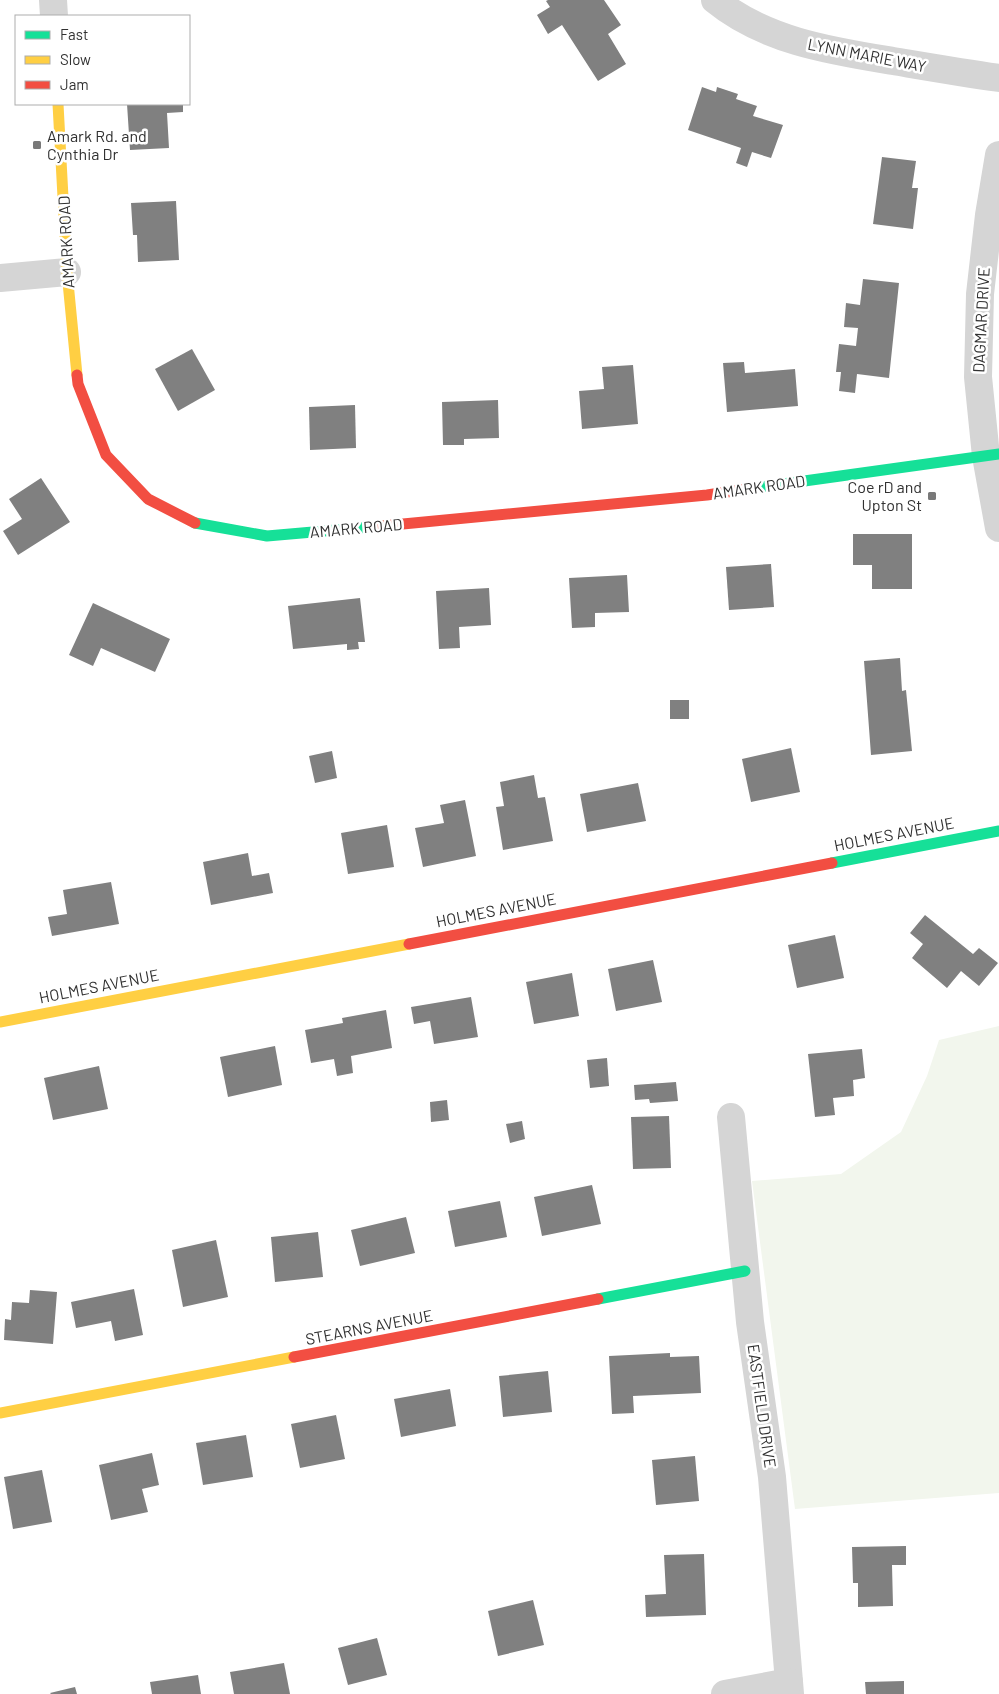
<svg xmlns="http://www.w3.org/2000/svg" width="999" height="1694" font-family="Barlow,sans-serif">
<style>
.green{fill:#f2f6ed}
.building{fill:#808080}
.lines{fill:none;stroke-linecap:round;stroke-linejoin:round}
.street{stroke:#d5d5d5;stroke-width:28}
.fast{stroke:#16e098;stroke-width:11}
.slow{stroke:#ffcf43;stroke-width:11}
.jam{stroke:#f24e42;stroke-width:11}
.poi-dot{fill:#797979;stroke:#fff;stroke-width:2}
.labels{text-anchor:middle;stroke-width:5;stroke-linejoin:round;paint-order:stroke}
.street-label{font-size:16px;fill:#313131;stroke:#fff}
.poi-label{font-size:16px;fill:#313131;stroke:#fff;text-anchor:start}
</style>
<rect width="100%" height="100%" fill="#fff"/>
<path class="green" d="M999,1026V1493L795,1509L752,1181L841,1174L901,1132L927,1076L939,1040Z"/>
<g class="building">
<path d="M548,0H604L621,25L608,34L626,64L598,81L562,25L548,34L537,15L550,7L546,1Z"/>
<path d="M702,87L716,92L717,87L738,94L736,99L757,106L753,116L783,125L771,158L752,152L747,167L736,163L741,148L688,130Z"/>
<path d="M127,104H183V112L167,113L169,148L130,150Z"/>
<path d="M882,157L916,161L912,188H918L913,229L873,224Z"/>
<path d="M176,201L179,260L138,262L137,235H133L131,203Z"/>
<path d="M863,279L899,283L889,378L857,374L855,393L839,391L841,372H836L839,344L856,346L858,328L844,327L846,303L860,305Z"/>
<path d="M192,349L215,390L178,411L155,369Z"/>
<path d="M744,362L745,373L795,369L798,406L727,412L723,363Z"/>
<path d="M633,365L638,424L582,429L579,391L604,389L602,367Z"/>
<path d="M498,400L499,438L464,439V445H443L442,402Z"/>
<path d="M355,405L356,448L310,450L309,407Z"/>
<path d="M41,478L70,522L18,555L3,531L22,519L9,499Z"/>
<path d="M853,534H912V589H872V565H853Z"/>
<path d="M771,564L774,607L729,610L726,567Z"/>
<path d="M627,575L629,612L595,613V627L572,628L569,578Z"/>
<path d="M489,588L491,625L459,627L460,648L439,649L436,591Z"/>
<path d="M360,598L365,642H358L359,649L347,650V644L293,649L288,606Z"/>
<path d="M93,603L170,639L155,672L101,648L93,666L69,655Z"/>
<path d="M900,658L902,691L906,690L912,751L871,755L864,661Z"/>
<rect x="670" y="700" width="19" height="19"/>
<path d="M791,748L800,792L751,802L742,759Z"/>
<path d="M332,751L337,778L315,783L309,756Z"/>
<path d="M534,775L538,798L545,797L553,841L503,850L496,807L504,806L500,782Z"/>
<path d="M638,783L646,821L587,832L580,794Z"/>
<path d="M465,800L476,856L423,867L415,828L444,823L440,805Z"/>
<path d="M387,825L394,867L348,874L341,833Z"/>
<path d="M248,853L252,876L269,873L273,893L211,905L203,862Z"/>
<path d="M111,882L119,924L52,936L48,917L67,914L63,890Z"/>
<path d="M925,915L973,954L979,948L998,963L979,986L961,971L947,988L912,958L923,944L910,933Z"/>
<path d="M835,935L844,978L797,988L788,945Z"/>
<path d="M653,960L662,1002L616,1011L608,969Z"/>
<path d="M572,973L579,1016L534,1024L526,982Z"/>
<path d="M471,997L478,1037L434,1044L430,1021L414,1024L411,1007Z"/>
<path d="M386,1010L392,1048L351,1056L353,1073L337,1076L334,1059L311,1063L305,1030L343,1023L342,1018Z"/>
<path d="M275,1046L282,1085L228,1097L220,1057Z"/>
<path d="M862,1049L865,1078L853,1080L854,1096L833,1098L835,1115L815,1117L808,1054Z"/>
<path d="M607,1058L609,1086L590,1088L587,1060Z"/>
<path d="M99,1066L108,1109L53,1120L44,1078Z"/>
<path d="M676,1082L678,1101L650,1103L649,1099L635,1100L634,1085Z"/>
<path d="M447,1100L449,1120L431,1122L430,1102Z"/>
<path d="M669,1116L671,1168L633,1169L631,1117Z"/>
<path d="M522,1121L525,1139L510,1143L506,1124Z"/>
<path d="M592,1185L601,1224L542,1236L534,1197Z"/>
<path d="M500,1201L507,1237L455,1247L448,1211Z"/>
<path d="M406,1217L415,1253L360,1266L351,1230Z"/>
<path d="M318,1232L323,1277L275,1282L271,1237Z"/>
<path d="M216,1240L228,1297L183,1307L172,1250Z"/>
<path d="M134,1289L143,1335L115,1341L111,1321L76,1328L71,1302Z"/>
<path d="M30,1290L57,1292L53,1344L4,1340L5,1319L11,1320L12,1302L29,1303Z"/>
<path d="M670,1353V1357L699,1356L701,1393L633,1396L634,1413L612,1414L609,1356Z"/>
<path d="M548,1371L552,1412L503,1417L499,1376Z"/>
<path d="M450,1389L456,1426L401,1437L394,1399Z"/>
<path d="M336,1415L345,1459L300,1468L291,1424Z"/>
<path d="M246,1435L253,1477L203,1485L196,1443Z"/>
<path d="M152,1453L159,1485L142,1489L148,1512L111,1520L99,1465Z"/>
<path d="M695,1456L699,1501L656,1505L652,1460Z"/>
<path d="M42,1470L52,1522L13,1529L4,1477Z"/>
<path d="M906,1546V1565H892L893,1606L858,1607V1583H853L852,1547Z"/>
<path d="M704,1554L706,1615L646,1617L645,1595L666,1594L664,1555Z"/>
<path d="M533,1600L544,1645L498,1656L488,1611Z"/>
<path d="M377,1638L387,1675L348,1685L338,1648Z"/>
<path d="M284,1663L290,1694H234L230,1672Z"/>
<path d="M198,1675L201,1694H152L150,1682Z"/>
<path d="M904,1681V1694H866L865,1682Z"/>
<path d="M75,1687L77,1694H51L50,1693Z"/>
</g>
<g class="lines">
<g class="street">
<path d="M53,0L54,16"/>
<path d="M715,0C765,41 832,51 893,61C929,67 964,73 999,78"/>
<path d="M999,155L989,215L980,294L978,377L986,456L999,528"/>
<path d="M0,278L67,272"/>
<path d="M731,1117L750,1322L772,1477L790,1694"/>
<path d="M725,1694L789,1682"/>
</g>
<g class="fast">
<path d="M747,489L999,454"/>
<path d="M195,523L267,536L382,526"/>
<path d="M832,863L999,831"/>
<path d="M598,1299L745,1271"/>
</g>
<g class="slow">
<path d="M58,104L67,272L77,375"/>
<path d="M0,1022L409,944"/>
<path d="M0,1413L294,1357"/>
</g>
<g class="jam">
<path d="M77,375L78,384L106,455L148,499L195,523"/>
<path d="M382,526L707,495L747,489"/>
<path d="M409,944L832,863"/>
<path d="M294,1357L598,1299"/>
</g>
</g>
<g class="poi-dot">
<rect x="32" y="140" width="10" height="10" rx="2.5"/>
<rect x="927" y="491" width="10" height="10" rx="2.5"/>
</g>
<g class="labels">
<g class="street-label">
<text transform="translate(867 55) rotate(11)" y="6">LYNN MARIE WAY</text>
<text transform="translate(66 242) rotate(-93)" y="6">AMARK ROAD</text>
<text transform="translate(981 320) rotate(-87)" y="6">DAGMAR DRIVE</text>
<text transform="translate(759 487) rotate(-8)" y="6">AMARK ROAD</text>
<text transform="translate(356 528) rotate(-5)" y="6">AMARK ROAD</text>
<text transform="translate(894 834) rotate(-11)" y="6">HOLMES AVENUE</text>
<text transform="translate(496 910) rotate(-11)" y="6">HOLMES AVENUE</text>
<text transform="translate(99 986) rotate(-11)" y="6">HOLMES AVENUE</text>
<text transform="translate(369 1327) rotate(-11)" y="6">STEARNS AVENUE</text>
<text transform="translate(762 1406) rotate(82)" y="6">EASTFIELD DRIVE</text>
</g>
<g class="poi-label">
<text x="47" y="142">Amark Rd. and<tspan x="47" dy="18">Cynthia Dr</tspan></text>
<text x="922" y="493" text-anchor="end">Coe rD and<tspan x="922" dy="18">Upton St</tspan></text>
</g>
</g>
<rect x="15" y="15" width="175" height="90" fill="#ffffff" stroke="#adadad"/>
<rect x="25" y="31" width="25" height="8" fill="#16e098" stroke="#adadad"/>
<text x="60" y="40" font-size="15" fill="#313131">Fast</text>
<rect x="25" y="56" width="25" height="8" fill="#ffcf43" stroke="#adadad"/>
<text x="60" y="65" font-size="15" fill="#313131">Slow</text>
<rect x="25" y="81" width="25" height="8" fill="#f24e42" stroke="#adadad"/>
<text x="60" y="90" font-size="15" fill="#313131">Jam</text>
</svg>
